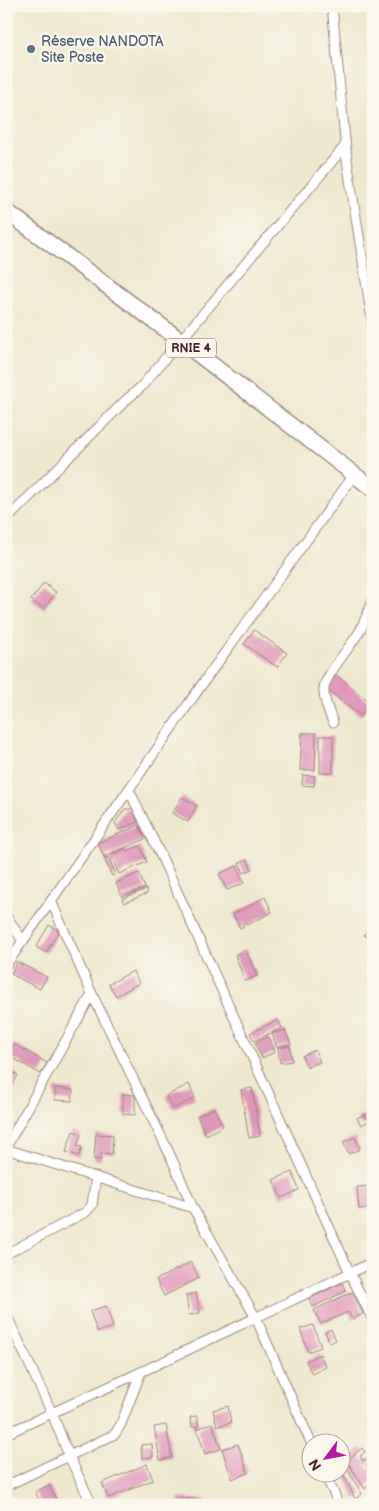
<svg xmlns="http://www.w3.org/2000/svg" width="379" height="1511" font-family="'Balsamiq Sans',sans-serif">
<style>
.building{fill:#e096ba}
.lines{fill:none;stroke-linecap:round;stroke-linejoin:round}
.minor-casing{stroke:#9c847c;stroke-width:11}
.primary-casing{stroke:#9c847c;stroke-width:18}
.minor{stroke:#fff;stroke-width:9}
.primary{stroke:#fff;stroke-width:15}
.service-dot{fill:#5c6f8a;stroke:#fbf7ec;stroke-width:2}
.labels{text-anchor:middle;stroke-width:5;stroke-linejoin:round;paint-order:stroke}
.shield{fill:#fbf7ec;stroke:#7f6065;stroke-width:1}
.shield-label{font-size:12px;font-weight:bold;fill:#4a1f2b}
.service-label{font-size:14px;fill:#4e5e75;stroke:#fbf7ec;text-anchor:start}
</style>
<rect width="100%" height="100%" fill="#fbf7ec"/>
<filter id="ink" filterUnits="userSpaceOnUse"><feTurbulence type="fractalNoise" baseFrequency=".02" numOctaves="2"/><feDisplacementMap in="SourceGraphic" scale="10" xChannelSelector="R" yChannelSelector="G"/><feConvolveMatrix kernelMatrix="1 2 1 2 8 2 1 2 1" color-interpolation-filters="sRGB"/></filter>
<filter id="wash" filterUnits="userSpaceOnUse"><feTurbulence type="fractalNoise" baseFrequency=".0096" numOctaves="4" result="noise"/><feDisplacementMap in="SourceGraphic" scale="20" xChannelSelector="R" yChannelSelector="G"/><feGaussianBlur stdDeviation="1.12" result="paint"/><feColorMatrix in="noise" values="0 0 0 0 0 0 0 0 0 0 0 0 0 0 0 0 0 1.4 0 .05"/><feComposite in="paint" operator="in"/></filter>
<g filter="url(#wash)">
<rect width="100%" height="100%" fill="#eee8ce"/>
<g id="blocks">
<g class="building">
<path d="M44,583L56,592L44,609L31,600Z"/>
<path d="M254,630L287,653L277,667L244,644Z"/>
<path d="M336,675L371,703L361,716L326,689Z"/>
<path d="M302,733H316L315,770H300Z"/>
<rect x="320" y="736" width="13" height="37"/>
<path d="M303,775L315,776L314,786L302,785Z"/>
<path d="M182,797L197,806L188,822L172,813Z"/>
<path d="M125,809H133L138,822L119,830L115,823Z"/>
<path d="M139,825L145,839L104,857L98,843Z"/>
<path d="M140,846L147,862L119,874L111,855L126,849L127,851Z"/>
<path d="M108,857L116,874L112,876L104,858Z"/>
<path d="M247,859L252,869L244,873L239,863Z"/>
<path d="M237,866L244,883L227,890L219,874Z"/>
<path d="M139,873L145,888L122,897L116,883Z"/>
<path d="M146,889L148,893L124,903L122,899Z"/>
<path d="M265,897L272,912L247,925L245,922L242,923L244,926L240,928L233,914Z"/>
<path d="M373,921V941L364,935Z"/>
<path d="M49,925L59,931L46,953L36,947Z"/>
<path d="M246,950L257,976L245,981L235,955Z"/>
<path d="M17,962L47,977L40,989L11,974Z"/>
<path d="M133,971L139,983L116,996L109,984Z"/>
<path d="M278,1020L282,1028L254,1041L250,1033Z"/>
<path d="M285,1030L291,1044L277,1047L272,1034Z"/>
<path d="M268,1037L275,1052L262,1058L255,1043Z"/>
<path d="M14,1044L47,1063L41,1074L7,1055Z"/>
<path d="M290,1046L292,1061L280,1063L278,1048Z"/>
<path d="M315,1050L320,1062L307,1067L302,1056Z"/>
<path d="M6,1068L18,1075L6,1096Z"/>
<path d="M189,1084L195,1098L173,1109L166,1096Z"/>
<path d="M55,1088L73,1090L72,1101L55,1100Z"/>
<path d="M252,1088L260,1136L249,1138L241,1090Z"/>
<path d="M123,1094L135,1095V1115L123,1114Z"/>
<path d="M214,1108L223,1126L206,1135L197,1116Z"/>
<path d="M365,1114L369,1121L361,1125L357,1118Z"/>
<path d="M73,1131L81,1134L77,1146L82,1147L79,1156L66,1152Z"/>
<path d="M96,1134L113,1135L112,1154L101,1153V1160L94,1159Z"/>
<path d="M355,1137L360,1149L349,1154L343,1142Z"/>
<path d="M292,1172L299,1190L281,1198L273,1180Z"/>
<path d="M372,1186L373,1208L359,1209L357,1187Z"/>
<path d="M191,1262L199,1278L164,1296L156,1280Z"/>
<path d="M342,1283L346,1291L313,1307L309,1299Z"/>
<path d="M352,1292L363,1314L352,1319L348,1312L321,1324L314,1310Z"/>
<path d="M196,1293L200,1313L189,1315L186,1295Z"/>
<path d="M106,1306L113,1327L97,1332L90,1311Z"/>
<path d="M313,1325L321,1347L308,1352L300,1329Z"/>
<path d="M331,1329L336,1340L330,1343L325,1332Z"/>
<path d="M320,1354L326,1367L312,1374L306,1361Z"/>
<path d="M228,1406L231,1423L217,1426L213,1410Z"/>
<path d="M197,1416L199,1426L192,1427L190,1417Z"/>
<path d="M212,1423L221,1449L205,1454L197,1429Z"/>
<path d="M166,1425L172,1458L160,1460L154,1427Z"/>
<path d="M152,1444L153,1457L142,1458L141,1445Z"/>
<path d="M238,1444L248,1473L232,1479L222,1449Z"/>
<path d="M362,1448L365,1452L360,1456L363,1461L369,1457L371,1462L366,1465L369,1469L373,1466V1480L365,1489L347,1461Z"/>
<path d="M147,1464L153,1480L108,1498L102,1483Z"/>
<path d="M346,1467L362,1494L355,1499L342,1471Z"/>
<path d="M49,1485L59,1505H42L35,1492Z"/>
<path d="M179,1498L206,1500L205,1505H179Z"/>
</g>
</g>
</g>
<g filter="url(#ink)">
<use href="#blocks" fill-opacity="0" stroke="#9c847c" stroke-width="1"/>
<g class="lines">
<g class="minor-casing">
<g id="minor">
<path d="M332,6L347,160L373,326"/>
<path d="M370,6L373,24"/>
<path d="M6,520L126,400L141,387L345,146"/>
<path d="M333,722C329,712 323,699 324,688C325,675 353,644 361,629C365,620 369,610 373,600"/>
<path d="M129,790L162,858L350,1273L373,1320"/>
<path d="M6,916L23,941"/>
<path d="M6,965L51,901"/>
<path d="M6,1147L92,994"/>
<path d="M6,1149L193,1208"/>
<path d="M6,1254L86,1212L92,1205L96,1177"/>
<path d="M6,1314L52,1413L69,1456L92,1505"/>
<path d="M6,1434L141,1372L373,1262"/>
<path d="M312,1445L256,1318L193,1208L171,1157L92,994L51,901L210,673L354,475"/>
<path d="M324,1474L335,1495L337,1505"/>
<path d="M6,1486L115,1434L121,1424L141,1372"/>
</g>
</g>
<g class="primary-casing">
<path id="primary" d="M6,211L180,340L373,489"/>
</g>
<use href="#minor" class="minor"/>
<use href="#primary" class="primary"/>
</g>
</g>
<circle class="service-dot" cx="31" cy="49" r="5"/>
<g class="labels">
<rect class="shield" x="166" y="338.5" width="50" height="19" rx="4"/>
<g class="shield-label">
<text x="191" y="352">RNIE 4</text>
</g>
<g class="service-label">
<text x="41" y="46">Réserve NANDOTA<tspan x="41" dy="16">Site Poste</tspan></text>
</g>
</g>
<rect width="379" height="1511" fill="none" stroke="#fbf7ec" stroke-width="25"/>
<g transform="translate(326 1458) rotate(238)"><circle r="24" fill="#fbf7ec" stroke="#b4a19f"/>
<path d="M0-4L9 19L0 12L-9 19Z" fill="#b5179e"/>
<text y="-8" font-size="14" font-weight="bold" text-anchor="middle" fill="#4a1f2b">N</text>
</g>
</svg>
